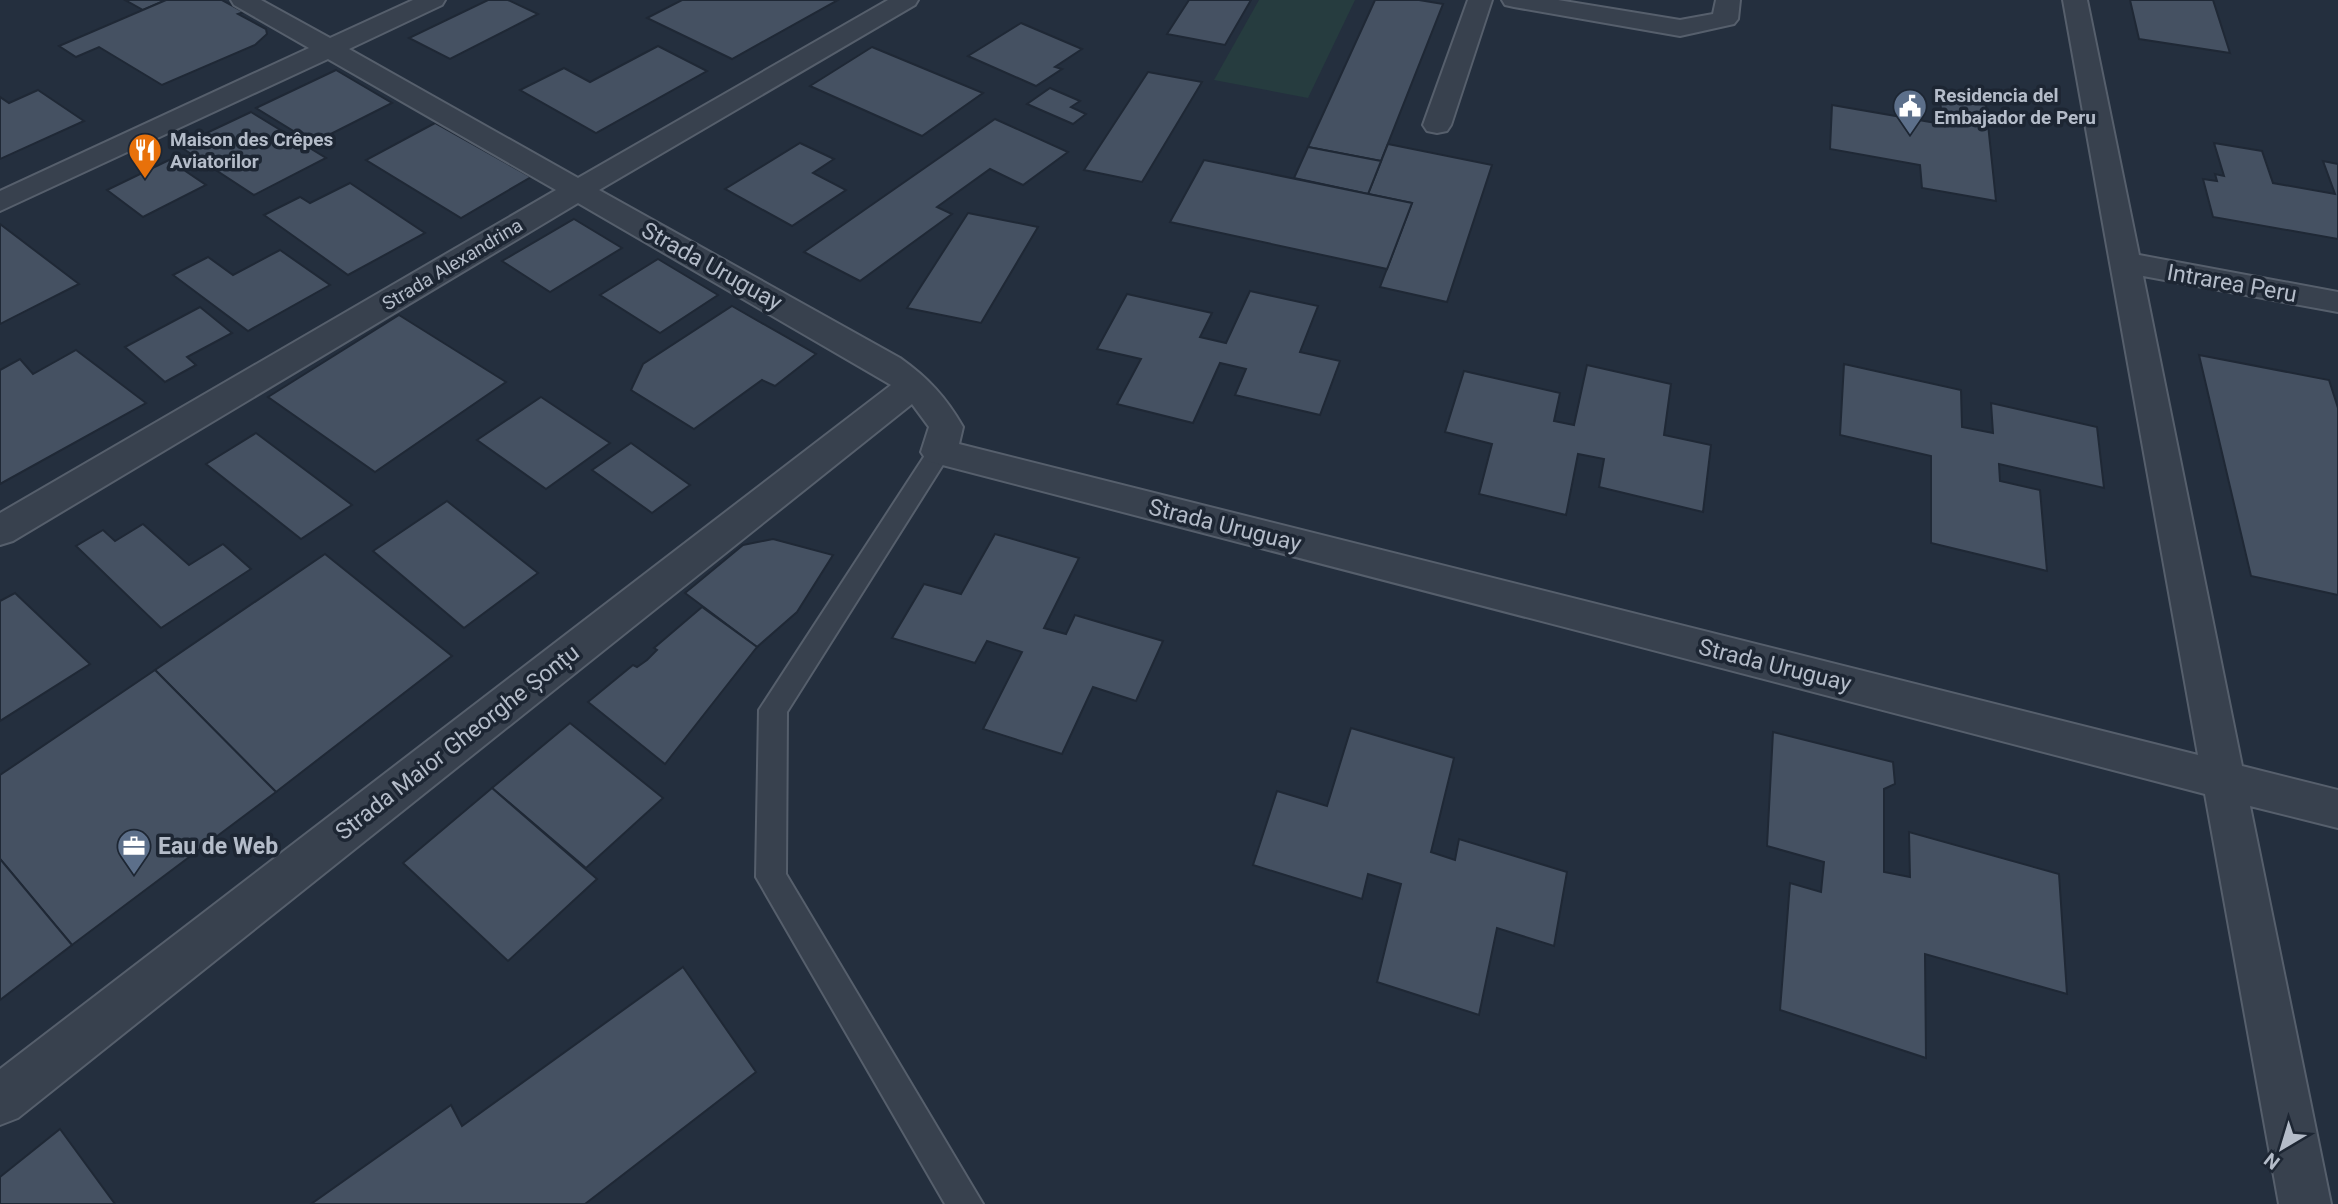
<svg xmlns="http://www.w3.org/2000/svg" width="2338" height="1204" font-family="Roboto,sans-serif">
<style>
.green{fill:#263c3f}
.building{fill:#455162;stroke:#1f2835;stroke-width:2}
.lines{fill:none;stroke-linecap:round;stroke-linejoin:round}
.lane-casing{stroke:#565f6c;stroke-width:4}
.street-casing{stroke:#565f6c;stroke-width:4}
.lane{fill:#38414e;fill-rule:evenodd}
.street{fill:#38414e;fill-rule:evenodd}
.labels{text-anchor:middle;stroke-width:7;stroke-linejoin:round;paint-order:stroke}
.far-poi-label{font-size:19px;font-weight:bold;fill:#b4bcc9;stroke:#1d2633;text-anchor:start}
.far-street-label{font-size:19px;fill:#b4bcc9;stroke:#1d2633}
.street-label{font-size:23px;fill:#b4bcc9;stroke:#1d2633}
.poi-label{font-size:23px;font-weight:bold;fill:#b4bcc9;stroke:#1d2633;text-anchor:start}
</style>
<rect width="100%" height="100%" fill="#242f3e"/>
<path class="green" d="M1259,0H1355L1308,98L1214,80Z"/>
<g class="building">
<path d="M125,0H166L143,10Z"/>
<path d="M166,0H222L244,12L238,14L266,29L267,34L255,45L162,85L99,47L76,57L59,46Z"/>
<path d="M488,0H508L538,14L450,59L409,38Z"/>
<path d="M682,0H838L732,59L647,18Z"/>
<path d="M1189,0H1251L1225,45L1167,34Z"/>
<path d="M1375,0H1419L1443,4L1381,161L1308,147Z"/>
<path d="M2130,0H2213L2230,53L2139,39Z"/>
<path d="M1021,23L1082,49L1055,67L1062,69L1036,86L968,56Z"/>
<path d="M658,46L707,71L596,133L520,90L564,68L590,82Z"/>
<path d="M872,47L983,93L922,136L810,86Z"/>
<path d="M336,70L392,103L313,143L256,108Z"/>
<path d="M1148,72L1202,82L1142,182L1084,170Z"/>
<path d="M1050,88L1080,101L1071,107L1086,114L1073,124L1027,104Z"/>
<path d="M38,90L84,121L0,159V97L9,103Z"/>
<path d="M1940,97L1986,105L1996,201L1922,188L1920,165L1830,149L1832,105L1942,124Z"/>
<path d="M251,112L326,158L254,195L179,146Z"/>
<path d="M995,119L1068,152L1023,185L990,169L937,207L952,214L860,281L804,252Z"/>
<path d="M435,123L531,177L461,218L366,160Z"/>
<path d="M800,143L834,159L813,173L846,190L792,226L725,189Z"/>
<path d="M2214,143L2262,151L2273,183L2335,194L2323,161L2338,164V239L2213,217L2203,179L2217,181L2215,174L2224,176Z"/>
<path d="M1388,144L1492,165L1447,302L1380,287L1412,203L1368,194Z"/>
<path d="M1308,147L1381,161L1368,194L1294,178Z"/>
<path d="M169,160L206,185L143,217L107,190Z"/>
<path d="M1204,160L1412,203L1387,269L1170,222Z"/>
<path d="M350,183L425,233L348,275L264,215L300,197L310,203Z"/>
<path d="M968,213L1038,227L981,323L907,308Z"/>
<path d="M574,219L622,248L550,292L502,261Z"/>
<path d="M0,224L79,284L0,324Z"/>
<path d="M280,250L330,285L248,331L173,275L208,257L233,275Z"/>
<path d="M658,259L718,295L660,333L600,295Z"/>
<path d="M1250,291L1318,306L1300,352L1340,361L1320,415L1235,395L1246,369L1220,363L1193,423L1117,404L1141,359L1097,349L1127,294L1212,313L1200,337L1226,343Z"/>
<path d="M732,306L816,354L775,386L762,380L694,429L631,390L643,364Z"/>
<path d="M200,307L232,333L187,357L196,365L165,382L125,347Z"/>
<path d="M399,315L506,382L375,472L268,397Z"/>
<path d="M76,350L146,403L0,484V370L20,359L33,374Z"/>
<path d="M2199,355L2329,380L2338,408V595L2251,576Z"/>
<path d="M1844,364L1961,390L1962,427L1993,433L1991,403L2097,427L2104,488L1999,464L2000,481L2040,490L2047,571L1931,543V456L1840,435Z"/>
<path d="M1587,365L1671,384L1664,435L1711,445L1703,512L1599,487L1604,459L1578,454L1566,515L1479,494L1492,444L1445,432L1464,371L1560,393L1554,421L1574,425Z"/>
<path d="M541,397L610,443L546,489L477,440Z"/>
<path d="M256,433L352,505L301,539L206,464Z"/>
<path d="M631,443L690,485L652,513L592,470Z"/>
<path d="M447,501L538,573L464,628L373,551Z"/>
<path d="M143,524L189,565L223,544L251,569L161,628L76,546L103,530L115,541Z"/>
<path d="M995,534L1079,558L1044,628L1066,634L1075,615L1163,641L1136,701L1093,687L1062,754L983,729L1022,652L987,641L975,663L892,638L924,584L961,594Z"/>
<path d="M773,539L833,555L797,612L757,647L685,593L743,545Z"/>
<path d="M325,554L452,656L276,792L155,670Z"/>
<path d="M15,593L90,664L0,721V601Z"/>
<path d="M702,607L757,647L665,764L588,702L633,665L637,667L647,660L657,650L654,648Z"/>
<path d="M155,670L276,792L72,945L0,859V775Z"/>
<path d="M570,723L663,798L586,868L492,788Z"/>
<path d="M1351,728L1454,758L1431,852L1455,860L1459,839L1567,872L1554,946L1497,928L1479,1015L1377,982L1401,884L1368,874L1362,899L1253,865L1277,791L1327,806Z"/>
<path d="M1773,732L1893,762L1895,784L1884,789V872L1910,877L1909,832L2059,874L2067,994L1925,954L1926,1058L1780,1010L1790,883L1821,892L1824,862L1767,846Z"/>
<path d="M492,788L597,879L508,961L403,863Z"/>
<path d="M0,859L72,945L0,1000Z"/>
<path d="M683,967L756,1072L585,1204H311L451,1105L462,1126Z"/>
<path d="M60,1129L115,1204H0V1177Z"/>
</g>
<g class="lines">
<g class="lane-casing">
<path id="lane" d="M939,443L947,446L951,452L787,712L786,874L983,1204H945L756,877L759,710L931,446Z"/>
</g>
<g class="street-casing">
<g id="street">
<path d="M231,0H261L330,38L413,0H445L442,5L349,49L578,178L888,0H918L915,5L599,190L900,358C928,378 946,397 963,427L959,444L2198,755L2063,0H2087L2139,255L2338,292V312L2143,276L2242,766L2338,790V828L2250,806L2331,1204H2279L2205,794L927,461L921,452L929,427L912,404L18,1118L0,1125V1069L891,385L578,203L13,541L0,545V513L556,190L328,59L0,211V191L309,48L234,5Z"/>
<path d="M1468,0H1492L1451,125L1447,131L1437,133L1427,131L1423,125Z"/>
<path d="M1502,0H1558L1680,20L1713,14L1716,0H1740L1738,19L1734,24L1680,36L1514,7L1505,5Z"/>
</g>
</g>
<use href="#lane" class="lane"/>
<use href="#street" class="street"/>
</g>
<defs>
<g id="civic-pin" transform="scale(1.75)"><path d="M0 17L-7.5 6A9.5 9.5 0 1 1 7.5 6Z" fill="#5c6f8a" stroke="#1d2633"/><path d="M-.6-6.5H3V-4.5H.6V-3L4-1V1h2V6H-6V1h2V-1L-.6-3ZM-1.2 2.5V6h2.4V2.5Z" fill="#fff"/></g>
<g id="restaurant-pin" transform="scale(1.75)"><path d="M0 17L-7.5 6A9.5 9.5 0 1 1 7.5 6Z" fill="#e8710a" stroke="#1d2633"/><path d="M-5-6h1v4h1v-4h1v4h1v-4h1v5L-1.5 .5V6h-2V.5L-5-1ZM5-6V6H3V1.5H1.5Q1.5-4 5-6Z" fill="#fff"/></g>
<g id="office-pin" transform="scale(1.75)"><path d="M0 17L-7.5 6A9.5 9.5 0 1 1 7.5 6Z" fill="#5c6f8a" stroke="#1d2633"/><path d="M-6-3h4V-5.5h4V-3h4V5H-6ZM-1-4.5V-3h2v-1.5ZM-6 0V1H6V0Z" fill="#fff"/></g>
</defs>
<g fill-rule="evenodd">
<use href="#civic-pin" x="1910" y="106"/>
<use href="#restaurant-pin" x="145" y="150"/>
<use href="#office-pin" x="134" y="846"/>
</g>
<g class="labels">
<g class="far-poi-label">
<text x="1934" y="102">Residencia del<tspan x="1934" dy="22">Embajador de Peru</tspan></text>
<text x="170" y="146">Maison des Crêpes<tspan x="170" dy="22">Aviatorilor</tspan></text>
</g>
<g class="far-street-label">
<text transform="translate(452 264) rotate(-31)" y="7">Strada Alexandrina</text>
</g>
<g class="street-label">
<text transform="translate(712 266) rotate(29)" y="8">Strada Uruguay</text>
<text transform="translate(2232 283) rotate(10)" y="8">Intrarea Peru</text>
<text transform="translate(1225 525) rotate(14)" y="8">Strada Uruguay</text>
<text transform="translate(1775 665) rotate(14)" y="8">Strada Uruguay</text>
<text transform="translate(457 742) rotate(-38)" y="8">Strada Maior Gheorghe Șonțu</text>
</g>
<g class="poi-label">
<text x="158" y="854">Eau de Web</text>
</g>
</g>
<g transform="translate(2282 1148) rotate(218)" stroke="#1d2633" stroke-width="5" paint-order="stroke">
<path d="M0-5L12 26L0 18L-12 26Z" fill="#b4bcc9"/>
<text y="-10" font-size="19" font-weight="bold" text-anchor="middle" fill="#b4bcc9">N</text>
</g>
</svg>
